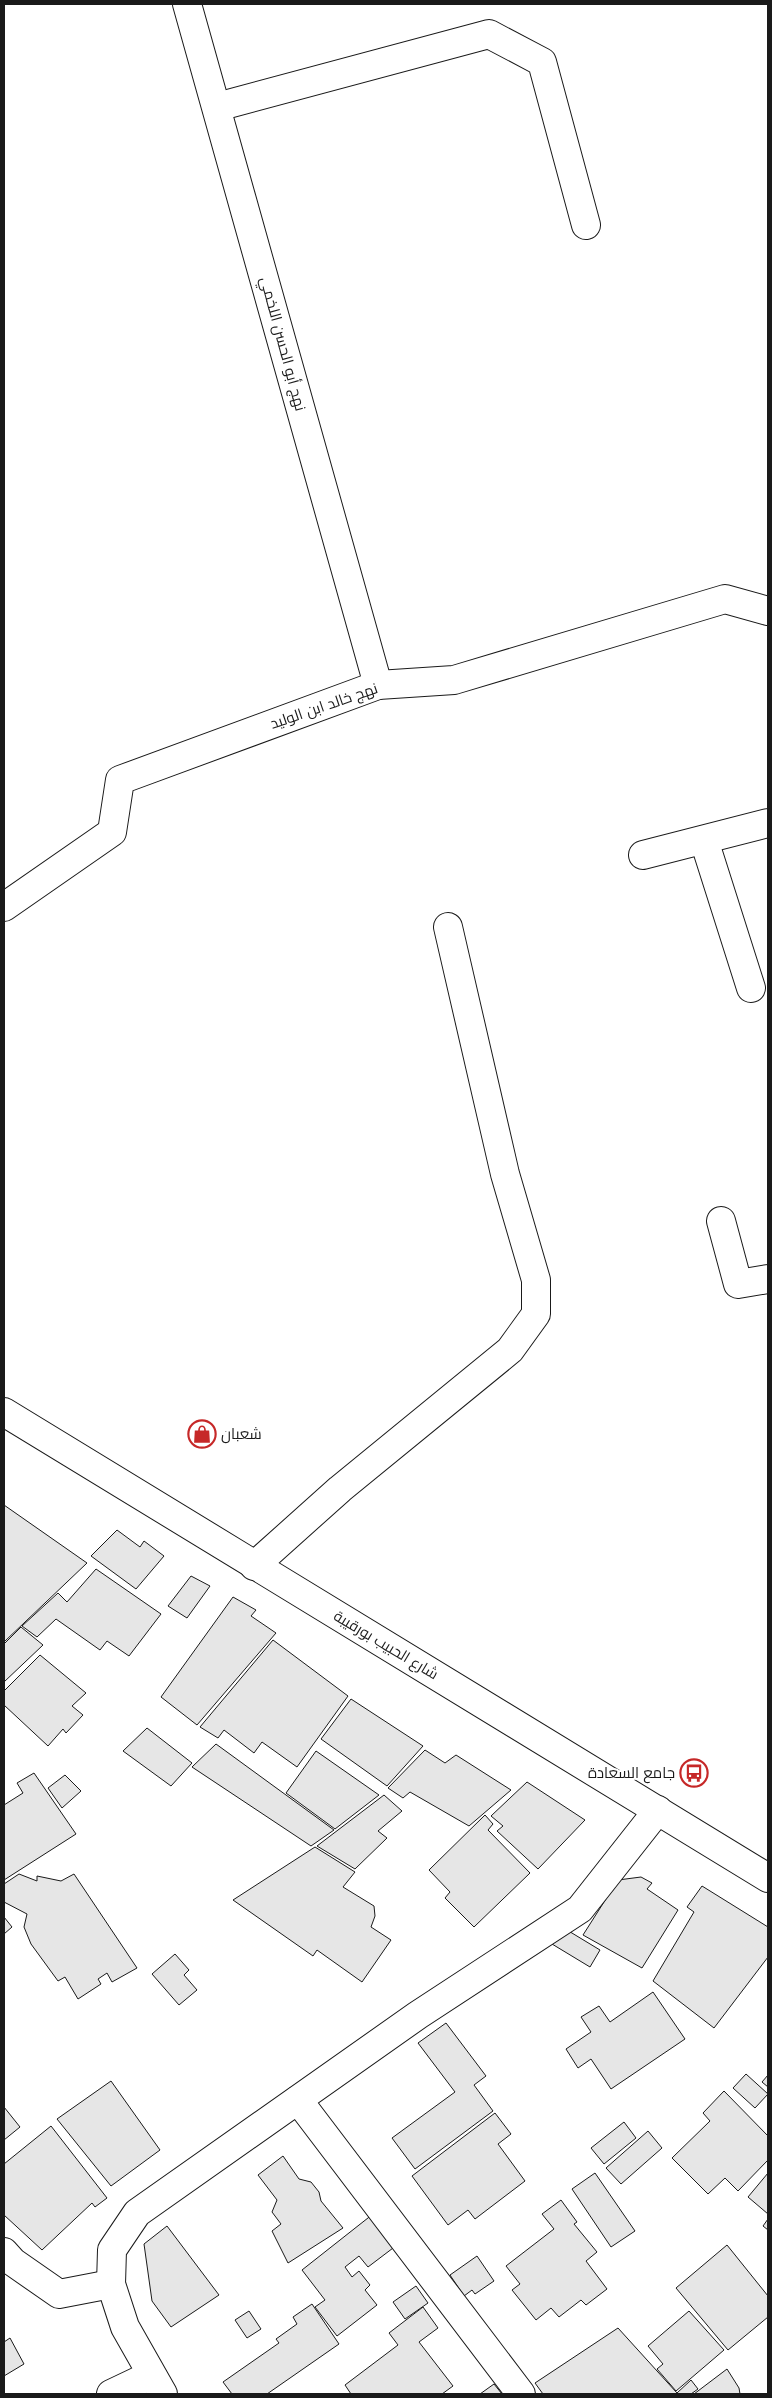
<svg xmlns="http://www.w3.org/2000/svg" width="772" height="2398" font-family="Helvetica,Cairo,sans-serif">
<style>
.building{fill:#e6e6e6;stroke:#1a1a1a}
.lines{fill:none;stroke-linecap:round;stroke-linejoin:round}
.street-casing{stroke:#1a1a1a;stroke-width:30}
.primary-casing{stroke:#1a1a1a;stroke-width:30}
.street{stroke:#fff;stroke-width:28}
.primary{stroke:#fff;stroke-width:28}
.labels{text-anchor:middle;stroke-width:4;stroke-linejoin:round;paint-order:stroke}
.street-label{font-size:15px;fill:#1a1a1a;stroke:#fff}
.poi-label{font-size:15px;fill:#1a1a1a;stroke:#fff;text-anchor:start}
</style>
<rect width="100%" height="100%" fill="#fff"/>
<g class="building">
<path d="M4,1505L87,1563L4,1642Z"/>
<path d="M117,1530L140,1547L144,1541L164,1556L136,1589L91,1556Z"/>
<path d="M96,1569L161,1614L129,1656L107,1641L100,1650L56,1619L37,1637L22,1626L58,1593L67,1602Z"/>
<path d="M191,1576L210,1586L187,1618L168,1606Z"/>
<path d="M233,1597L256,1610L251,1616L276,1633L197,1725L161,1697Z"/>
<path d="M21,1627L43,1645L4,1682V1644Z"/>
<path d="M273,1640L348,1696L297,1767L262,1742L254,1753L224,1730L218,1738L200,1727Z"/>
<path d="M40,1655L86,1693L72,1706L83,1715L66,1733L63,1729L48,1746L4,1705V1691Z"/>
<path d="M351,1699L423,1746L387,1786L321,1739Z"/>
<path d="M147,1728L192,1763L171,1786L123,1751Z"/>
<path d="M216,1744L334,1830L311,1846L192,1767Z"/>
<path d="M425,1750L445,1763L456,1755L511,1790L469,1826L410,1792L403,1798L388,1788Z"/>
<path d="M316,1751L379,1795L335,1829L286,1793Z"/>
<path d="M34,1773L76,1834L4,1880V1805L23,1793L17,1783Z"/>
<path d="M65,1775L81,1791L62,1808L48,1788Z"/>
<path d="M527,1782L585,1820L538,1869L497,1831L503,1826L491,1816Z"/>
<path d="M384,1795L402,1811L378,1831L387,1838L355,1869L317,1846Z"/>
<path d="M485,1815L493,1824L488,1830L530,1873L474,1927L445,1898L450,1892L429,1870Z"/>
<path d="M315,1847L355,1872L343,1887L374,1906L375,1916L371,1927L391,1940L362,1982L317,1950L313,1956L233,1900Z"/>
<path d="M19,1874L37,1881V1876L61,1881L74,1874L137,1968L112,1982L107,1973L98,1979L101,1984L78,1999L65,1977L58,1981L31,1944L24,1927L27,1914L4,1902V1884Z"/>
<path d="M641,1877L652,1883L647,1889L678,1910L642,1968L583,1935L618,1880Z"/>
<path d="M702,1886L768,1927V1957L714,2028L653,1981L694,1912L687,1907Z"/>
<path d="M4,1917L12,1927L4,1934Z"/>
<path d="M562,1927L600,1950L590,1967L552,1944Z"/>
<path d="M175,1954L189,1970L184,1975L197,1990L179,2005L152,1974Z"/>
<path d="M653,1992L685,2039L611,2089L591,2059L578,2068L566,2049L591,2032L581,2017L599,2006L610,2022Z"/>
<path d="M446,2023L486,2076L474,2085L493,2111L415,2169L392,2138L455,2092L418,2043Z"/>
<path d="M746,2074L768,2094L755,2108L733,2088Z"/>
<path d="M768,2075V2087L762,2082Z"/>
<path d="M111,2081L160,2150L111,2186L57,2119Z"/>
<path d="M724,2091L768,2136V2160L738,2191L725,2178L708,2194L672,2158L710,2121L703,2113Z"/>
<path d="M4,2107L20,2127L4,2140Z"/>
<path d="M495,2113L511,2134L498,2144L525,2181L475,2219L468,2210L448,2225L412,2176Z"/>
<path d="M624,2122L636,2138L604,2164L591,2148Z"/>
<path d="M51,2126L107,2198L95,2207L92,2203L42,2250L4,2215V2164Z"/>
<path d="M648,2131L662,2148L621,2184L606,2168Z"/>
<path d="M283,2156L299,2179L311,2182L319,2192L321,2201L343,2228L288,2263L272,2231L281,2224L272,2212L277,2200L258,2175Z"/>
<path d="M595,2173L635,2231L611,2247L572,2189Z"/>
<path d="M768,2173V2214L748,2197Z"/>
<path d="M561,2200L577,2222L574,2224L597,2252L586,2261L607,2289L586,2305L581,2300L559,2317L551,2308L536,2320L512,2290L520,2284L506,2266L554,2229L542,2214Z"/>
<path d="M373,2214L397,2245L368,2267L359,2256L345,2267L352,2277L359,2271L370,2285L365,2290L377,2305L337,2336L315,2307L325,2300L302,2270Z"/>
<path d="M768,2219V2230L763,2226Z"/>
<path d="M167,2226L219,2295L171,2327L152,2301L144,2244Z"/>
<path d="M727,2245L768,2296V2317L728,2350L676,2288Z"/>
<path d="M477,2256L494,2281L475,2294L472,2290L464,2296L450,2275Z"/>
<path d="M416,2286L428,2303L405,2319L393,2302Z"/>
<path d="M312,2304L339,2344L267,2394H232L223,2382L279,2343L276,2339L297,2324L293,2317Z"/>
<path d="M423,2307L438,2328L419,2342L453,2386L442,2394H351L345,2385L398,2345L389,2333Z"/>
<path d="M249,2311L261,2329L247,2338L235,2320Z"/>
<path d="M689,2311L724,2350L676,2391L657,2369L663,2364L648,2346Z"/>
<path d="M618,2328L677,2393L691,2380L698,2389L691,2394H543L535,2383Z"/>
<path d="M10,2338L24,2364L4,2376V2342Z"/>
<path d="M727,2369L739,2388L740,2394H694Z"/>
<path d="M494,2384L502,2394H480Z"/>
</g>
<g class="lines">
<g class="street-casing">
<g id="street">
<path d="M187,4L378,685"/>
<path d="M217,107L489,34L542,62L586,225"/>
<path d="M704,840L751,988"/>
<path d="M643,855L768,823"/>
<path d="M4,907L112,832L120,780L378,685L454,680L725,599L768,611"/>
<path d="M721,1221L738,1284L768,1279"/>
<path d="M254,1566L340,1489L510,1350L536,1314V1280L505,1174L448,927"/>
<path d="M298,2100L521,2394"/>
<path d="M4,2252L13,2262L59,2294L111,2284"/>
<path d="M111,2394L151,2375"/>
<path d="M163,2394L125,2327L111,2284L112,2250L137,2213L418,2015L580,1909L658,1810"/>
</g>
</g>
<g class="primary-casing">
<path id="primary" d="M4,1412L768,1878"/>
</g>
<use href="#street" class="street"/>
<use href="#primary" class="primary"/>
</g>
<defs>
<g id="shop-ring" transform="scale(1.4375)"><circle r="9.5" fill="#fff" stroke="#c62828" stroke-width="1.5"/><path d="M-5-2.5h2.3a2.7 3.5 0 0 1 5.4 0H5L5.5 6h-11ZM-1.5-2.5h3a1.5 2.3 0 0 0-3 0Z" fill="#c62828"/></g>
<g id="bus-ring" transform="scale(1.4375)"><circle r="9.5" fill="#fff" stroke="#c62828" stroke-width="1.5"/><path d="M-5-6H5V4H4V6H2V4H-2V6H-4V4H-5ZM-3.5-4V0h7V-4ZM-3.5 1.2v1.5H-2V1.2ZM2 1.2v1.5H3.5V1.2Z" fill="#c62828"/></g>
</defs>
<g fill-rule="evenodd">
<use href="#shop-ring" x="202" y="1434"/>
<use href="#bus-ring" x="694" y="1773"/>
</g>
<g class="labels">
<g class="street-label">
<text transform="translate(283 344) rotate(75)" y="5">نهج أبو الحسن اللخمي</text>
<text transform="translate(324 706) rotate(-19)" y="5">نهج خالد ابن الوليد</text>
<text transform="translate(386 1645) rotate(31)" y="5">شارع الحبيب بورقيبة</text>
</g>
<g class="poi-label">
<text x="221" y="1439">شعبان</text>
<text x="675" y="1778" text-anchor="end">جامع السعادة</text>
</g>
</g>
<rect width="772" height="2398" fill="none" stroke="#1a1a1a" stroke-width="10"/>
</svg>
